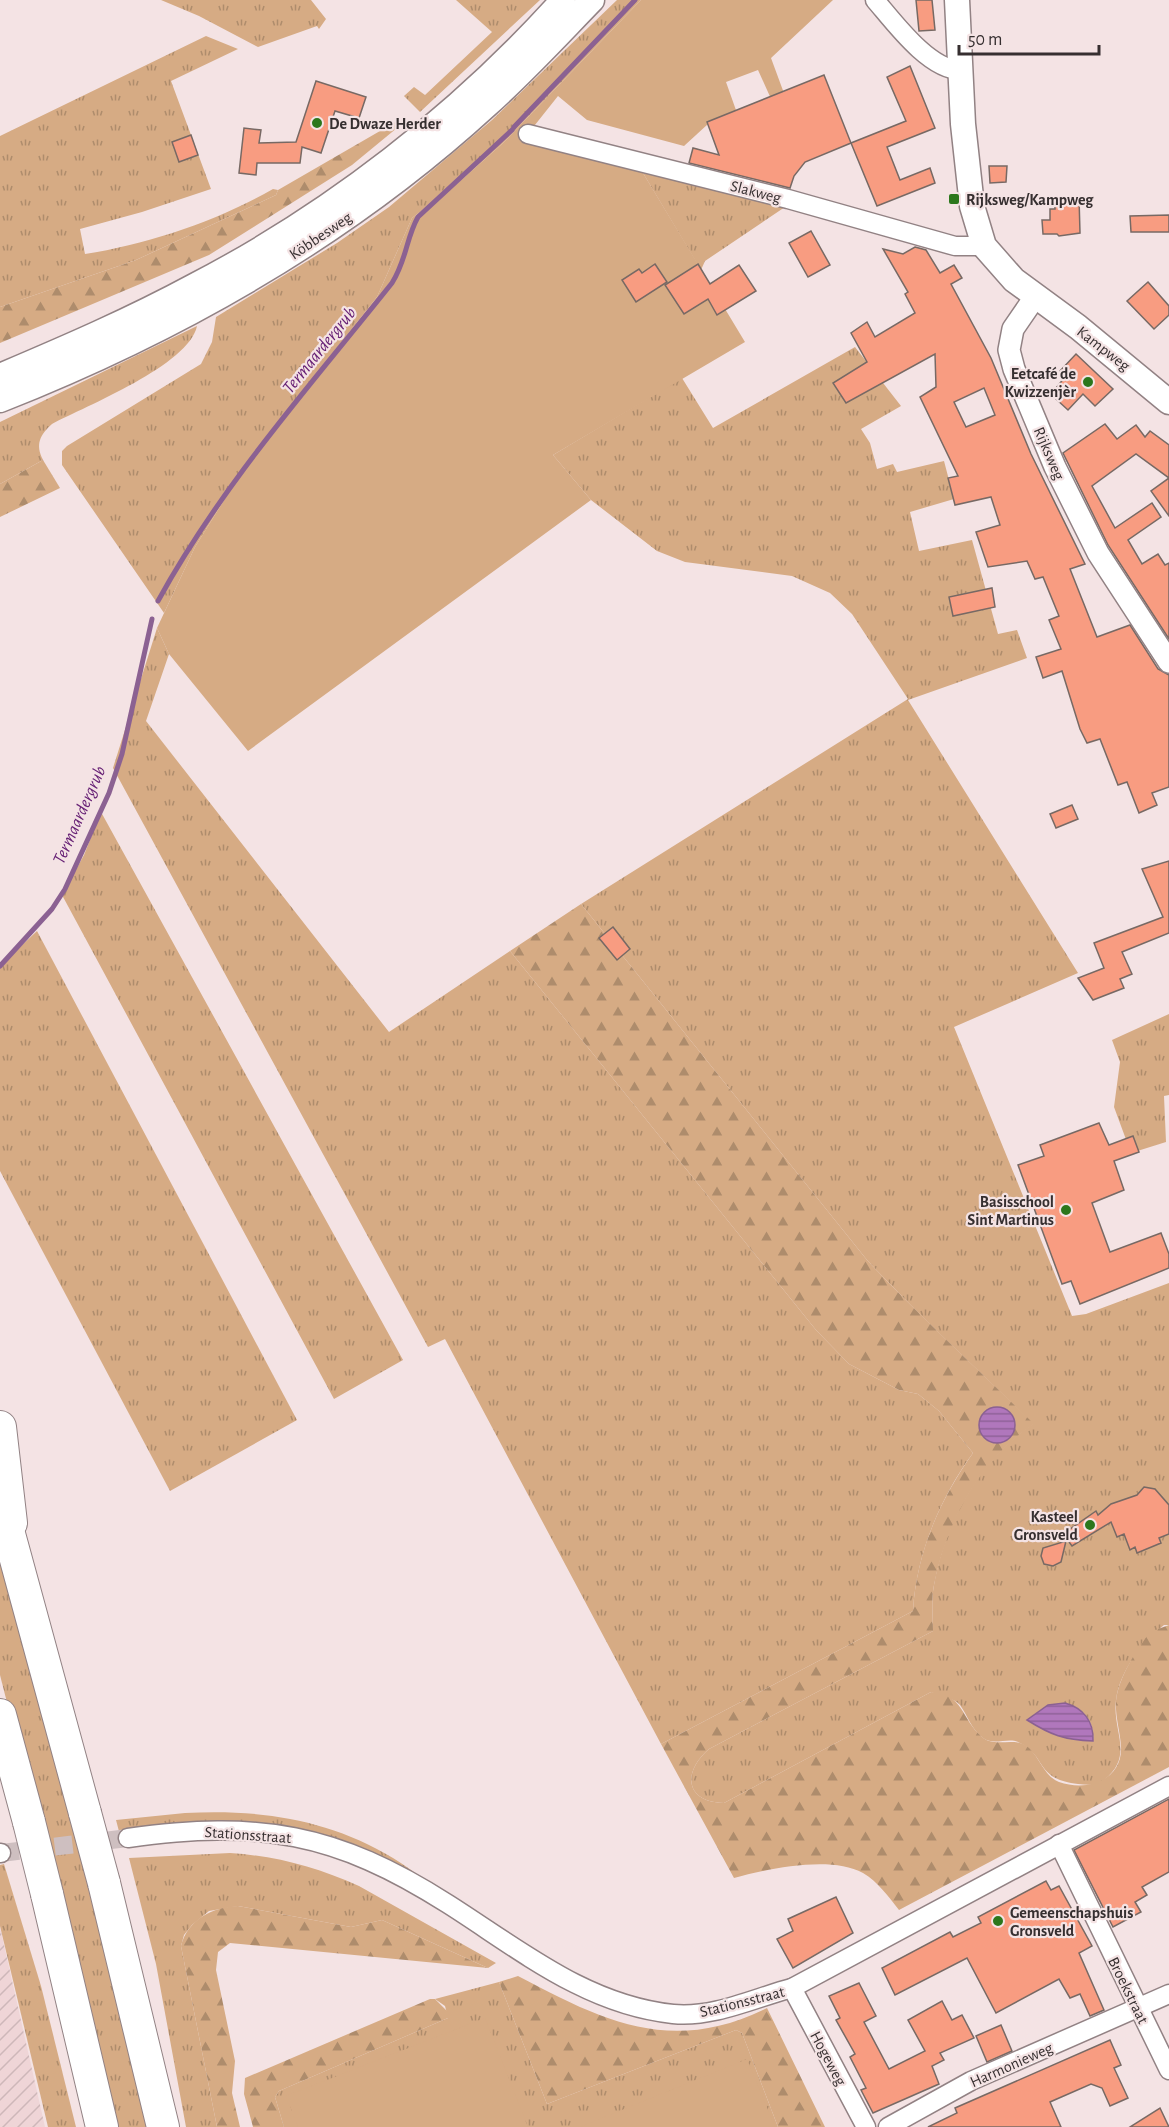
<svg xmlns="http://www.w3.org/2000/svg" width="1169" height="2127" font-family="'Alegreya Sans',sans-serif">
<style>
.industrial{fill:url(#industrial-furrows)}
.grass{fill:url(#grass-tufts);fill-rule:evenodd}
.forest{fill:url(#forest-firs)}
.garden{fill:#d6ab84}
.water{fill:url(#water-rules);stroke:#8b6192;stroke-width:1.5}
.lines{fill:none;stroke-linecap:round;stroke-linejoin:round}
.stream{stroke:#8b6192;stroke-width:5}
.building{fill:#f89c81;stroke:#776964;stroke-width:1.5;fill-rule:evenodd}
.minor-tunnel{stroke:#cebfc0;stroke-width:18;stroke-dasharray:18 9;stroke-linecap:butt}
.minor-casing{stroke:#928284;stroke-width:21}
.tertiary-casing{stroke:#928284;stroke-width:24}
.secondary-casing{stroke:#928284;stroke-width:27}
.motorway-casing{stroke:#928284;stroke-width:34}
.minor{stroke:#fff;stroke-width:18}
.tertiary{stroke:#fff;stroke-width:21}
.secondary{stroke:#fff;stroke-width:24}
.motorway{stroke:#fff;stroke-width:32}
.motorway-bridge-casing{stroke:#928284;stroke-width:34;stroke-linecap:butt}
.motorway-bridge{stroke:#fff;stroke-width:32}
.poi-dot{fill:#2c771c;stroke:#f4e3e4;stroke-width:2}
.labels{text-anchor:middle;stroke-width:4.5;stroke-linejoin:round;paint-order:stroke}
.poi-label{font-size:16px;font-weight:bold;fill:#362f30;stroke:#f4e3e4;text-anchor:start}
.street-label{font-size:16px;fill:#362f30;stroke:#f4e3e4}
.water-label{font-size:18px;font-style:italic;fill:#672175;stroke:#f4e3e4}
</style>
<defs>
<pattern id="industrial-furrows" width="10" height="10" patternUnits="userSpaceOnUse" patternTransform="scale(1.5)"><rect width="10" height="10" fill="#efd5d7"/><path d="M-1 1l2-2M0 10L10 0M9 11l2-2" fill="none" stroke="#ceb7b9"/></pattern>
<pattern id="grass-tufts" width="24" height="20" patternUnits="userSpaceOnUse" patternTransform="scale(1.5)"><rect width="24" height="20" fill="#d6ab84"/><path d="M3 7l-1-3M5 7V3M7 7l1-3M15 17l-1-3M17 17v-4M19 17l1-3" fill="none" stroke="#ae8c6c"/></pattern>
<pattern id="forest-firs" width="22" height="20" patternUnits="userSpaceOnUse" patternTransform="scale(1.5)"><rect width="22" height="20" fill="#d6ab84"/><path d="M5 1l3.5 6h-7zM16 11l3.5 6h-7z" fill="#ae8c6c"/></pattern>
<pattern id="water-rules" width="6" height="5" patternUnits="userSpaceOnUse" patternTransform="scale(1.5)"><rect width="6" height="5" fill="#b077bc"/><path d="M0 2.5h6" fill="none" stroke="#906299"/></pattern>
</defs>
<rect width="100%" height="100%" fill="#f4e3e4"/>
<path class="industrial" d="M0,1927L45,2127H0Z"/>
<g class="grass">
<path d="M161,0H311L326,19L319,29L317,26L258,47L199,16Z"/>
<path d="M456,0H540L420,112L404,96L414,87L425,95L492,32Z"/>
<path d="M617,0H641L502,144L459,182L412,218L377,297L269,434L231,489L195,547L164,613L62,465V451L67,446L201,364L212,342L216,317L337,243L389,207L492,120Z"/>
<path d="M206,36L238,49L171,81L211,189L142,212L80,229L85,254C149,244 217,221 273,189L278,190L276,195L136,260L0,307V136Z"/>
<path d="M640,168L785,207L705,261L701,270Z"/>
<path d="M197,326C189,365 86,406 52,424C40,435 35,444 43,460L0,484V422Z"/>
<path d="M855,347L901,406L861,429L870,443L877,469L893,464L897,472L944,461L954,499L910,512L919,551L972,540L998,634L1017,630L1027,658L908,700L1078,973L954,1027L1072,1316L1086,1314L1169,1283V1625H1164C1142,1643 1120,1670 1116,1700C1112,1732 1135,1755 1104,1780C1097,1786 1087,1785 1078,1784C1034,1779 1048,1756 1018,1742C1008,1737 994,1746 983,1738C971,1729 968,1716 960,1705C954,1698 939,1695 931,1692L724,1803C685,1802 682,1772 709,1749L933,1631C933,1616 931,1601 934,1585C945,1522 980,1459 1033,1424C978,1369 920,1317 867,1260L581,904L908,699L852,614L830,593L792,576L685,562L657,551L591,500L553,455L682,378L713,428ZM1065,1703C1083,1708 1095,1721 1093,1741Z"/>
<path d="M157,628L169,654L146,721L389,1032L510,951L816,1330L849,1364L899,1390L918,1394L939,1411L973,1453C940,1498 916,1555 913,1611L661,1744L445,1339L428,1347L113,768Z"/>
<path d="M101,812L403,1360L334,1399L62,895L84,855Z"/>
<path d="M37,931L297,1420L170,1491L0,1171V966Z"/>
<path d="M1169,1014V1095L1164,1096L1166,1142L1131,1153L1114,1107L1120,1062L1112,1040Z"/>
<path d="M0,1547L75,1826L148,2127H115L0,1675Z"/>
<path d="M185,1813C259,1809 329,1819 393,1858C414,1871 434,1887 453,1901L376,1870L274,1835L121,1839L116,1820Z"/>
<path d="M230,1853C276,1856 316,1867 359,1886L496,1963L488,1968L382,1920L351,1927L238,1906L209,1911L192,1925L184,1935L181,1946L217,2127H186L156,1964L129,1858Z"/>
<path d="M4,1864L41,1986L76,2127H48L0,1926V1865Z"/>
<path d="M499,1982L547,2104L736,2030L742,2033L778,2127H284L275,2097L279,2091L448,2018L445,2006L435,1999Z"/>
</g>
<g class="forest">
<path d="M399,120L403,123L352,165L209,255L0,343V307L136,260L276,195L278,190Z"/>
<path d="M43,460L60,488L0,517V484Z"/>
<path d="M581,904L867,1260C920,1317 978,1369 1034,1424C980,1459 946,1523 934,1585C931,1601 933,1616 933,1631L709,1749C682,1772 685,1802 724,1803L931,1692C964,1694 961,1719 982,1737C996,1749 1015,1735 1029,1748C1040,1758 1044,1776 1059,1782C1088,1792 1123,1780 1121,1746C1120,1731 1115,1716 1116,1701C1118,1678 1137,1649 1150,1632L1169,1625V1767L899,1910C888,1896 878,1882 863,1873C830,1855 768,1869 734,1878L661,1744L913,1611C916,1554 940,1499 973,1453L939,1411L918,1394L899,1390L849,1364L816,1330L510,951Z"/>
<path d="M238,1906L351,1927L382,1920L488,1968L230,1943L218,1952L216,1970L235,2061L232,2093L240,2127H217L181,1946C188,1919 213,1907 238,1906Z"/>
<path d="M518,1976C605,2022 672,2055 767,2008L825,2127H778L742,2033L736,2030L547,2104L499,1982Z"/>
<path d="M430,1999H435L450,2014L448,2018L279,2091L275,2097L284,2127H253L244,2094L245,2078Z"/>
</g>
<g class="garden">
<path d="M641,0H833L771,58L785,96L772,101L758,70L726,82L737,113L708,124L684,146L587,120L558,96L523,140L640,168L745,342L553,455L591,500L248,751L169,654L157,628L195,547L231,489L269,434L377,297L412,218L459,182L502,144Z"/>
<path d="M485,2018L528,2127H298L286,2096Z"/>
<path d="M747,2059L775,2127H580Z"/>
</g>
<g class="water">
<circle cx="997" cy="1425" r="18"/>
<path d="M1065,1703C1083,1708 1094,1721 1093,1741C1064,1740 1051,1735 1027,1720L1048,1705Z"/>
</g>
<g class="lines">
<g class="stream">
<path d="M514,127L635,0"/>
<path d="M158,601C222,484 310,386 392,283C407,259 406,238 418,217L512,130"/>
<path d="M0,966L52,909L65,889L109,793L122,754L152,619"/>
</g>
</g>
<g class="building">
<path d="M916,0H932L935,30L919,31Z"/>
<path d="M910,66L935,128L887,147L900,180L930,168L935,183L877,206L851,143L906,121L887,77Z"/>
<path d="M824,75L851,143L805,162L794,176L790,188L689,163L693,148L719,155L707,122Z"/>
<path d="M316,81L366,97L359,118L335,111L321,153L302,147L300,163H257L256,175L239,173L244,128L261,130L259,143L296,142Z"/>
<path d="M191,135L198,155L179,162L172,142Z"/>
<path d="M989,166H1007L1006,182L990,183Z"/>
<path d="M1079,197L1080,233L1059,236L1057,234H1043L1042,220H1050V209H1055V198Z"/>
<path d="M1169,215V232H1131L1130,216Z"/>
<path d="M811,231L830,265L808,277L789,243Z"/>
<path d="M915,247L926,250L940,273L954,265L962,278L951,284L991,358L1031,454L1085,564L1070,569L1097,637L1130,625L1158,669L1169,675V787L1152,793L1157,805L1139,813L1127,782L1118,785L1100,739L1087,743L1080,729L1062,671L1043,678L1036,657L1061,649L1049,620L1059,616L1043,577L1035,579L1027,561L988,567L976,532L1000,525L991,497L955,505L948,478L958,476L920,397L936,387L935,354L846,403L833,383L867,362L851,333L867,322L875,337L915,313L905,294L908,292L883,249L903,254ZM984,388L995,415L966,427L954,402Z"/>
<path d="M655,264L667,282L636,302L622,280L639,269L642,273Z"/>
<path d="M698,264L710,284L739,265L756,291L717,315L708,299L684,314L665,285Z"/>
<path d="M1148,282L1169,306V315L1154,329L1127,301Z"/>
<path d="M1076,354L1113,389L1095,406L1083,394L1068,410L1056,399L1062,392L1056,388L1065,377L1060,371Z"/>
<path d="M1105,424L1117,439L1136,425L1145,437L1150,431L1169,445V478L1136,454L1092,486L1115,528L1152,503L1161,517L1128,540L1142,564L1158,554L1165,565L1169,563V639L1108,545L1063,453Z"/>
<path d="M1169,478V516L1151,491Z"/>
<path d="M992,588L995,607L953,616L949,597Z"/>
<path d="M1072,805L1078,819L1056,828L1050,814Z"/>
<path d="M1169,861V933L1122,952L1132,974L1120,979L1124,988L1093,1000L1078,978L1104,968L1094,943L1163,917L1142,869Z"/>
<path d="M613,927L630,949L617,960L599,938Z"/>
<path d="M1099,1123L1109,1145L1133,1136L1139,1152L1114,1161L1124,1190L1092,1203L1110,1252L1161,1233L1169,1254V1268L1080,1304L1071,1281L1062,1284L1018,1165L1044,1156L1040,1145Z"/>
<path d="M1144,1487L1155,1489L1169,1505V1534L1159,1538L1161,1543L1137,1553L1135,1547L1130,1550L1124,1534L1117,1537L1111,1522L1072,1546L1063,1534L1096,1511L1098,1515L1111,1504L1137,1495Z"/>
<path d="M1066,1541L1061,1562L1053,1566L1044,1564L1041,1556L1043,1548Z"/>
<path d="M1169,1799V1872L1142,1887L1147,1895L1135,1902L1141,1912L1113,1927L1074,1850Z"/>
<path d="M1046,1881L1051,1890L1059,1886L1092,1946L1079,1953L1104,2010L1090,2016L1080,1994L1070,1998L1059,1979L996,2013L967,1958L895,1995L882,1968L950,1932L953,1937L981,1923L978,1917Z"/>
<path d="M836,1897L853,1933L793,1968L777,1939L793,1931L788,1919Z"/>
<path d="M859,1983L876,2016L864,2022L889,2069L925,2051L908,2020L942,2001L952,2020L962,2015L974,2038L940,2053L944,2060L932,2066L939,2084L873,2113L861,2090L866,2088L850,2057L855,2054L836,2020L840,2018L829,1996Z"/>
<path d="M1001,2025L1012,2051L987,2062L976,2036Z"/>
<path d="M1110,2040L1121,2065L1114,2068L1128,2098L1110,2106L1102,2088L1091,2084L1050,2102L1061,2127H928L957,2113L955,2108Z"/>
<path d="M1160,2108L1169,2127H1130Z"/>
</g>
<g class="lines">
<path class="minor-tunnel" d="M1,1853L128,1838"/>
<g class="minor-casing">
<g id="minor">
<path d="M875,0C894,22 929,70 960,70"/>
<path d="M528,134L788,199L955,246H984"/>
<path d="M128,1838C259,1820 335,1832 448,1904C519,1949 586,2005 673,2014C714,2018 754,1998 792,1988L1169,1786"/>
<path d="M1059,1844L1169,2070"/>
<path d="M0,1853H1"/>
<path d="M792,1988L866,2127"/>
<path d="M888,2127L971,2081L1169,1994"/>
</g>
</g>
<g class="tertiary-casing">
<path id="tertiary" d="M1035,297L1013,329L1009,350L1014,369L1055,467L1098,553L1169,662"/>
</g>
<g class="secondary-casing">
<g id="secondary">
<path d="M957,0L963,124L972,206L984,246L1014,280L1078,327L1169,402"/>
<path d="M0,376C66,348 131,320 194,286C331,215 460,115 563,0"/>
<path d="M0,400C177,330 345,235 486,106C523,73 557,36 592,0"/>
</g>
</g>
<g class="motorway-casing">
<g id="motorway">
<path d="M0,1427L11,1523"/>
<path d="M0,1501L85,1813"/>
<path d="M0,1715L29,1822"/>
<path d="M104,1883L163,2127"/>
<path d="M47,1894L102,2127"/>
</g>
</g>
<use href="#minor" class="minor"/>
<use href="#tertiary" class="tertiary"/>
<use href="#secondary" class="secondary"/>
<use href="#motorway" class="motorway"/>
<g class="motorway-bridge-casing">
<g id="motorway-bridge">
<path d="M85,1813L104,1883"/>
<path d="M29,1822L47,1894"/>
</g>
</g>
<use href="#motorway-bridge" class="motorway-bridge"/>
</g>
<g class="poi-dot">
<circle cx="317" cy="123" r="6"/>
<rect x="948" y="193" width="12" height="12" rx="3"/>
<circle cx="1088" cy="382" r="6"/>
<circle cx="1066" cy="1210" r="6"/>
<circle cx="1090" cy="1525" r="6"/>
<circle cx="998" cy="1921" r="6"/>
</g>
<g class="labels">
<g class="poi-label">
<text x="329" y="129">De Dwaze Herder</text>
<text x="966" y="205">Rijksweg/Kampweg</text>
<text x="1076" y="379" text-anchor="end">Eetcafé de<tspan x="1076" dy="18">Kwizzenjèr</tspan></text>
<text x="1054" y="1207" text-anchor="end">Basisschool<tspan x="1054" dy="18">Sint Martinus</tspan></text>
<text x="1078" y="1522" text-anchor="end">Kasteel<tspan x="1078" dy="18">Gronsveld</tspan></text>
<text x="1010" y="1918">Gemeenschapshuis<tspan x="1010" dy="18">Gronsveld</tspan></text>
</g>
<g class="street-label">
<text transform="translate(756 191) rotate(14)" y="6">Slakweg</text>
<text transform="translate(320 235) rotate(-34)" y="6">Köbbesweg</text>
<text transform="translate(1104 348) rotate(38)" y="6">Kampweg</text>
<text transform="translate(1050 453) rotate(67)" y="6">Rijksweg</text>
<text transform="translate(248 1834) rotate(4)" y="6">Stationsstraat</text>
<text transform="translate(1129 1990) rotate(64)" y="6">Broekstraat</text>
<text transform="translate(742 2001) rotate(-14)" y="6">Stationsstraat</text>
<text transform="translate(829 2058) rotate(62)" y="6">Hogeweg</text>
<text transform="translate(1011 2064) rotate(-24)" y="6">Harmonieweg</text>
</g>
<g class="water-label">
<text transform="translate(319 350) rotate(-51)" y="6">Termaardergrub</text>
<text transform="translate(79 815) rotate(-66)" y="6">Termaardergrub</text>
</g>
</g>
<path d="M959 45v9h140v-9" fill="none" stroke="#362f30" stroke-width="3"/>
<text x="968" y="45" font-size="18" fill="#362f30" stroke="#f4e3e4" stroke-width="4.5" paint-order="stroke">50 m</text>
</svg>
